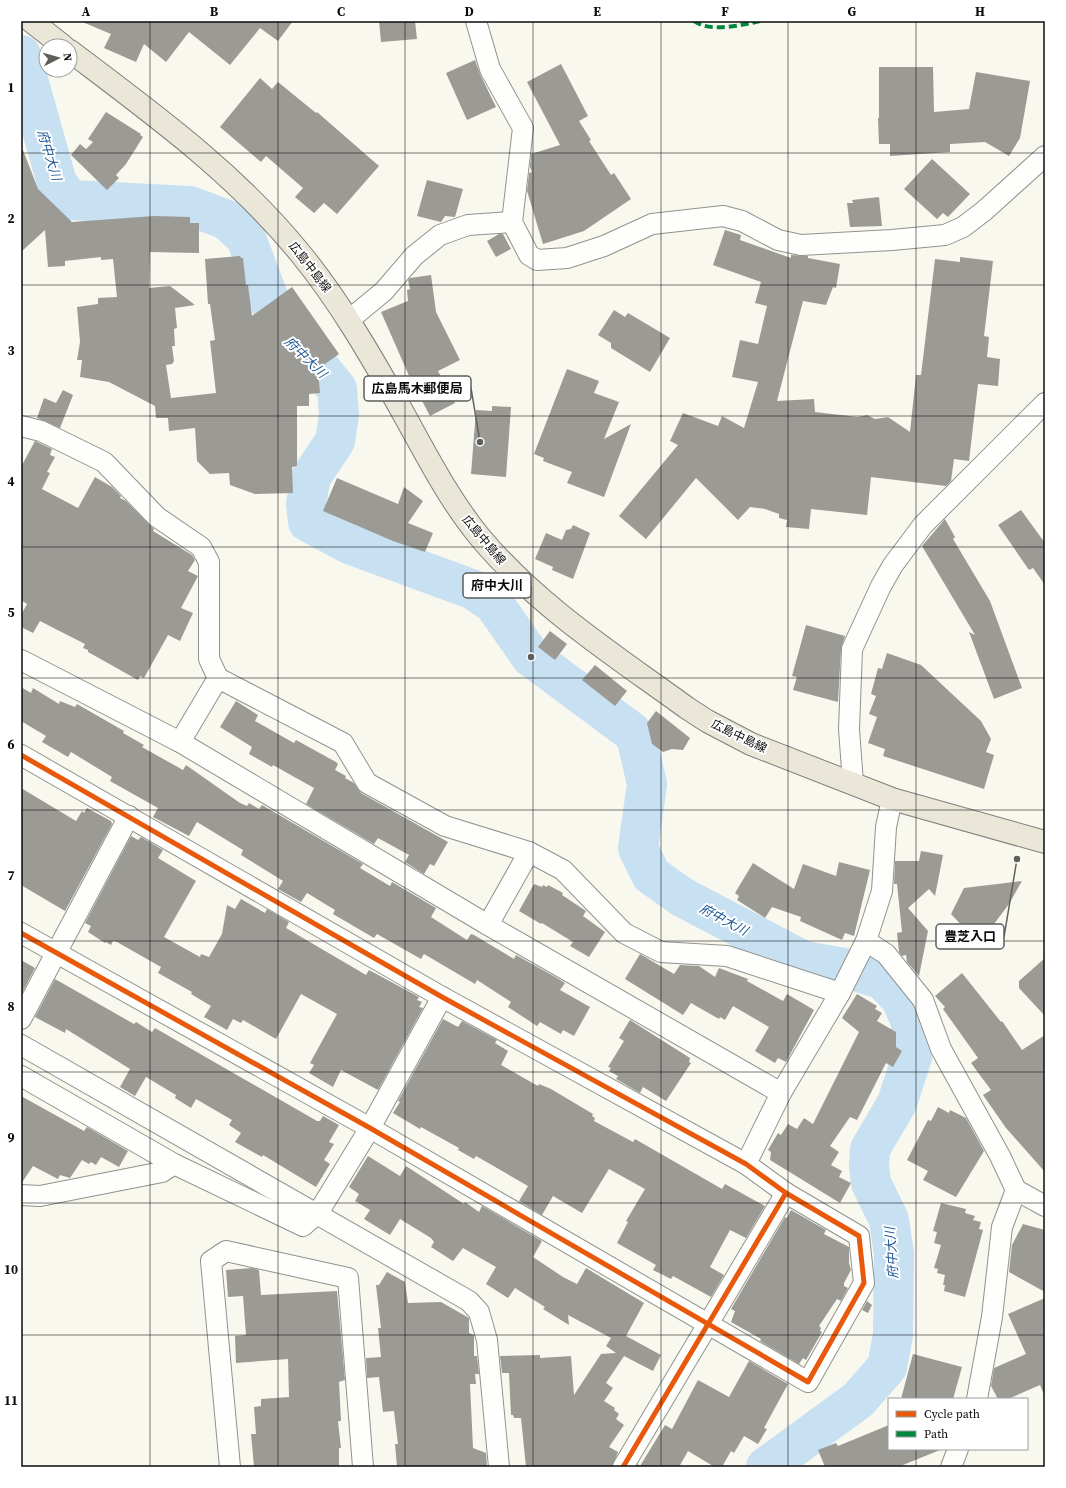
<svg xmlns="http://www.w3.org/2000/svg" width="1066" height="1488" font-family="'Source Serif 4','Noto Sans JP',serif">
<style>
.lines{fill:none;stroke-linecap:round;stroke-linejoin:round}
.river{stroke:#c7e0f2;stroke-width:40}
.building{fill:#9c9a95}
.street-casing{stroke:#92928d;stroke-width:22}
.primary-casing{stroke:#7f7f7a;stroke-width:24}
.street{stroke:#fefefc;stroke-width:20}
.primary{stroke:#eae7d8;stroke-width:22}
.quiet{stroke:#00873e;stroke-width:4;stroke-dasharray:8 4;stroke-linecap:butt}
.cycleway-casing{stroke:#fff;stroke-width:8}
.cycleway{stroke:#e8590c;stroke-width:5}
.grid{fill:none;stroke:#0b0b0b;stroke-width:1;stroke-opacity:0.55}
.labels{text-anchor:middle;stroke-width:4;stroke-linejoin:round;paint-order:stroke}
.street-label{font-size:12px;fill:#0b0b0b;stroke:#fff}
.water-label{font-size:13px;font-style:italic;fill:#1b5796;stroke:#fff}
.leader{fill:none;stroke:#5e5e5a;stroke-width:1.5}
.callout-dot{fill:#5e5e5a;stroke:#fff;stroke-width:1.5}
.callout{fill:#fff;stroke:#5e5e5a;stroke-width:1.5}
.callout-label{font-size:13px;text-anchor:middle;font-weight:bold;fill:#0b0b0b}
.neatline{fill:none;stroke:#0b0b0b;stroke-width:1.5}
.grid-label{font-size:13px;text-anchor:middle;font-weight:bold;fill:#0b0b0b}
</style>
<rect width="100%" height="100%" fill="#f9f8ee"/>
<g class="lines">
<path class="river" d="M21,55L57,183L70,200L190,206L227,220L246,238L282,334L314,361L337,389L339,415L335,441L311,477L306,504L308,522L349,544L474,590L494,604L531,657L632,732L637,740L647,784L638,848L651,875L682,897L804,961L850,969L883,980L901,999L911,1022L912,1057L897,1103L870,1149L869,1166L871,1183L889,1220L894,1254L893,1335L887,1367L858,1400L766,1467"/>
</g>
<g class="building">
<path d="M80,21H293L278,41L260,28L230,65L189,32L166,62L144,44L136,62L104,48L111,34Z"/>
<path d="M379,21H415L417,39L381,42Z"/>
<path d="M475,60L480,74L496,107L467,120L446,73Z"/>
<path d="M561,64L588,116L579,121L591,140L589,141L611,175L614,173L631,199L584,231L543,244L527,191L529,173L532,172L530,167L531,154L560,145L527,82Z"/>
<path d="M879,67H933L934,112L969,109L976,72L1030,81L1020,138L1009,156L985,142L950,144V152L890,156V144H879L878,118H879Z"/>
<path d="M260,78L272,89L278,82L316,113L317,112L379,166L337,214L324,203L314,213L295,197L303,188L266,156L261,162L220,127Z"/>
<path d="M106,112L141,134L140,135L143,137L126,164L116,175L119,178L107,190L71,155L80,144L86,149L93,142L88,139Z"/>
<path d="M21,150H23L38,189L72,222L154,216L190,217V223H199V253L150,252L149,288L170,286L195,305L175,308L177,328L174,329L175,346H172L174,361L172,364L166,365L171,398L216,393L210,341L215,340L210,304H208L205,259L240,256L241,258H243L246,285H248L252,316L292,287L339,354L318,369L320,393L309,394V406H297V466L292,467L293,493L255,494L230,485L229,473L210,474L197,461L195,428L169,431L168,418H156L155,406L109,382L80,377L82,360H77L80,342L77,307L98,304V298L117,297L113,259L101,260V257L65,261V266L48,267L45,230L21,252Z"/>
<path d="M932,159L970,194L948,217L943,213L937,219L904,189Z"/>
<path d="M427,180L463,189L455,217L445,216L441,222L417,216Z"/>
<path d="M879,197L882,226L850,227L847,203H853L852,200Z"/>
<path d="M725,230L741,235L740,240L791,258V255L808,256V258L840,264L836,288L833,287L826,305L803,301L777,401L814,399L815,412L858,417L867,415L875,419L888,417L910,432L916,375H921L935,259L960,262V257L993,261L984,336L989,337L987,357L1000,359L998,386L978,384L969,461L954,459L951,481L946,486L871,477L867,515L811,509L809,529L786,527L787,520L779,518V514L765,509L750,507L738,520L696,478L646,539L619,516L678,445L670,441L683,413L718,426L722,416L744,428L758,382L732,377L740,340L758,344L767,306L755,303L761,282L713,265Z"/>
<path d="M499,234H503L511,249L496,257L487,241Z"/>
<path d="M431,275L436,312L460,360L438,371L455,403L430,416L410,378L381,312L408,301L407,290L410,289L408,280L410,278Z"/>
<path d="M614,310L625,317L628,313L670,338L650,372L611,348V343L598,335Z"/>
<path d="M567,369L599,381L594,393L619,402L604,439L631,424L604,497L567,483L572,472L543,461L544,458L534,454Z"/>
<path d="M63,390L73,395L60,428L37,418L44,398L56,403Z"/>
<path d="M492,406L511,407L506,477L471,474L476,410L492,411Z"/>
<path d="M35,441L52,449L50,455L55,457L47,472L50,473L42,489L78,508L95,477L112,487L121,496L120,498L126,501L154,529L153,531L192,555L195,560L188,571L198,576L181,608L193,613L180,641L168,635L144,678L140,676L138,680L88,652V650L83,648L85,644L40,621L33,633L21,627V615L27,604L21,600V467Z"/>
<path d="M337,478L398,504L404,487L423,501L408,523L433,533L425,552L393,541L323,511Z"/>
<path d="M1021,510L1045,543V585L1033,568L1029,570L998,525Z"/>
<path d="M945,519L955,537L953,539L990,601L1022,688L994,699L969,632L975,635L922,546Z"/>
<path d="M573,525L590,533L573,579L552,570L553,567L535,559L546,533L562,540L566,530L571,529Z"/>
<path d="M806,625L845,636L841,649L838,702L793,690L797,677L792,676Z"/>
<path d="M550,631L567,644L555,660L538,647Z"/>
<path d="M887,653L921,665L981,721L991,739L986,752L994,755L984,789L883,756L885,749L868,743L877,717L869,714L876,696L871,694L878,668L882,669Z"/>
<path d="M595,665L627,691L615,706L582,680Z"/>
<path d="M21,687L31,693L33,688L59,704L60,701L75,707L77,704L124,731L123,733L144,745L142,747L183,770L186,765L240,803L247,806L249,803L259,809L262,805L363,864L360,868L390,886L392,882L436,908L431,917L467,940L471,934L474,935L514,959L516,955L557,978L565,983L560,990L590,1007L574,1036L563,1030L561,1034L540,1022L537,1026L508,1007L511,1002L477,980L475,984L424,954L421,959L377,934L374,938L333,914L335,910L307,893L301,902L278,889L283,881L241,855L243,850L197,822L189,836L153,817L158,808L110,781L112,777L71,752L68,757L42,742L46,736L21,721Z"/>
<path d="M236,701L258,715L255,721L294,743L296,740L336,762L338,764L335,770L346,776L345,778L354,783L361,793L448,842L434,866L430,864L424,874L405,862L409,855L378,838L374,844L306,804L314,788L273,765L272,767L249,754L252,747L220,727Z"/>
<path d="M656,711L690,738L683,750L672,749L663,752L652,744L647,723Z"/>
<path d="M21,788L76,821L82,811L84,813L87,808L111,821L112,824L65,911L21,885Z"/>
<path d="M131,836L138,840L141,837L163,850L158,858L196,881L164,937L200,957L201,954L209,957L222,934L227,905L235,909L241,899L265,913L267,909L289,922L286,928L366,975L369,970L419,997L417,1000L422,1002L419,1007L423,1008L378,1090L341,1070L333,1087L309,1073L314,1065L310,1063L337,1014L301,994L276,1039L243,1020L241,1023L233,1019L227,1030L204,1017L211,1006L191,994L192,992L158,973L161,967L117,942L113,941L111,945L106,942L105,943L88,932L91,926L85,923Z"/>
<path d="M921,851L943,855L935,896L929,889L908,908L928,931L919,976L907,962L906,955L902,956L899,952L897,933L902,932L897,884H894L895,861H919Z"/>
<path d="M839,862L870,870L854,936L845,933L842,940L800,921L801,917L772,907L765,918L737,900L739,896L735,893L753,863L794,889L803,864L836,876Z"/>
<path d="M1022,881L1009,904L979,944L951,914L964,888Z"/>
<path d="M534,884L542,887L543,885L547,887L548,885L563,893L562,895L586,911L583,916L605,932L589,957L570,946L573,942L542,923L541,924L519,911Z"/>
<path d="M640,954L674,974L680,965L699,966L715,977L719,968L748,979L747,981L783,1001L787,994L814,1010L786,1062L778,1058L775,1063L755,1051L769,1027L733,1006L725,1020L720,1017L719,1019L691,1003L683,1015L625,979Z"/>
<path d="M1045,958V1016L1019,988V981Z"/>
<path d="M21,960L35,968L21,995Z"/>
<path d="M962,973L1001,1022L1002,1021L1022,1050L1045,1035V1172L1006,1128L983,1095L991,1090L971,1063L978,1058L943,1009L945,1007L935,996Z"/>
<path d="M55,979L134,1024L136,1022L152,1032L155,1028L317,1121H320L323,1116L339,1125L329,1142L334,1144L324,1160L330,1164L316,1187L263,1155L262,1157L235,1142L241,1133L229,1125L232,1120L196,1099L191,1108L175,1098L176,1095L146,1077L135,1096L120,1087L130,1069L66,1029L65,1033L35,1017Z"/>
<path d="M857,994L877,1006L875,1009L882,1013L877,1021L896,1032V1047L902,1051L893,1067L886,1063L857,1120L850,1117L830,1146L839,1152L831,1165L842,1171L839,1177L851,1183L840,1203L770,1160L771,1152L768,1150L778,1133L781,1135L788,1124L797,1129L804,1118L813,1124L859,1032L842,1018Z"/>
<path d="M443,1019L458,1027L462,1021L497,1040L495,1043L508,1051L501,1065L538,1086L539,1084L551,1089L593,1114L592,1116L595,1118L594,1121L633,1142L635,1139L722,1189L725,1184L765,1206L746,1238L730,1230L710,1267L724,1275L711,1297L673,1276L671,1279L653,1270L656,1265L617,1243L628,1222L626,1221L645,1189L609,1169L582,1213L553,1196L542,1215L519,1201L528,1186L476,1156L474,1159L458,1150L459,1148L421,1127L420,1129L393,1113L400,1102L398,1101Z"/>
<path d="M630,1020L690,1058L689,1062L691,1063L666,1101L643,1087L640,1093L616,1079L618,1076L609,1071L611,1068L608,1067L624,1041L619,1038Z"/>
<path d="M21,1096L84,1131L87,1127L128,1151L119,1167L101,1157L96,1165L91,1162L89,1164L82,1160L70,1178L60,1175L58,1179L33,1166L21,1184Z"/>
<path d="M938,1107L949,1113L950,1110L966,1118L984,1151L956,1197L923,1180L928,1171L907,1160L928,1120L931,1121Z"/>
<path d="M368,1156L400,1176L406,1166L464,1204L465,1202L479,1212L482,1206L542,1241L533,1257L563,1277L577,1284L586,1268L644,1303L626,1336L661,1355L653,1371L624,1356L606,1383L613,1388L604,1401L615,1408L614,1410L619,1414L616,1419L624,1425L609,1447L618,1452L612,1467H526L521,1418H514L513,1415H511L509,1373H502L500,1356L540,1355V1358L571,1356L574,1395L601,1354L616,1353L606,1346L611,1338L568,1315L569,1325L543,1309L545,1307L515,1288L508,1298L486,1284L496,1267L463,1248L453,1261L431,1247L434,1242L431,1238L400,1219L390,1235L364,1219L370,1210L355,1201L359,1194L349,1187Z"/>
<path d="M941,1203L966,1209L965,1213L975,1216L973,1220L981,1222L979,1229L983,1230L965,1297L944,1291L945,1285H943L945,1275L937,1273L938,1269L934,1268L941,1245L934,1243L937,1232L933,1231Z"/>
<path d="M791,1210L826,1230L824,1234L849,1247V1263L851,1270L844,1283V1286L848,1288L841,1301L837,1299L819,1326L821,1328L820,1331L822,1332L806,1360L803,1358L799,1364L760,1341L761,1339L731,1322L735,1311L731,1309L785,1217L787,1218Z"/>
<path d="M1023,1224L1045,1230V1292L1009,1272L1012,1245Z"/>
<path d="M252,1268L259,1270L261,1295L337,1291L345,1380L339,1382L341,1421H338L341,1448H339V1467H254L251,1434H256L254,1407L261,1406V1399L289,1397L288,1359L236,1363L235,1336L246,1335L243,1296L228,1297L226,1270Z"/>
<path d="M387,1272L405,1282L408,1303L441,1302L469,1318V1333L474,1335V1356H477L479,1374H475L476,1384H470L473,1448L486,1453L487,1467H397L395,1444H398L394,1411L383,1412L379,1377L367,1378L366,1358L381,1357L378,1328H381L376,1285H379Z"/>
<path d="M1045,1298V1397L1040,1385L1008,1399H998L991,1386L994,1368L1026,1354L1008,1314Z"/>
<path d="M867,1301L872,1305L868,1313L862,1310Z"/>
<path d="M913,1354L962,1367L953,1399H901Z"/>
<path d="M749,1361L788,1384L764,1428L767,1429L758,1444L744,1436L734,1453L731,1451L722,1467L713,1466L688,1451L679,1467H636L638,1464L640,1466L665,1425L672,1429L698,1380L729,1397Z"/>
<path d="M889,1425V1449L940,1450L898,1467H825L818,1450L836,1443L838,1446Z"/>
</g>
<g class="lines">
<g class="street-casing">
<g id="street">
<path d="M476,21L490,69L523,128L512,222L529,255L537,260L567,258L604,246L652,224L723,216L742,221L778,240L801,245L892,240L945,235L963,227L984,211L1045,156"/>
<path d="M349,320L384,291L414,256L440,235L468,225L512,222"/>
<path d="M21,426L41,431L104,462L157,517L201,547L209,562V659L218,678L343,743L367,783L445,826L529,852L563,870L624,933L661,952L727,956L840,993"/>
<path d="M21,660L180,742L488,925L781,1093"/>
<path d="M180,742L218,678"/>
<path d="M21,755L442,997L746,1164L786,1193L623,1467"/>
<path d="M853,783L849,729L852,649L881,586L893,565L923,525L1045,403"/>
<path d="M488,925L529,852"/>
<path d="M21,933L370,1128L808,1382L864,1283L859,1236L786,1193"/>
<path d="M866,941L886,954L923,1000L941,1049L1000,1156L1016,1190L1045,1206"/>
<path d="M21,1019L129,816"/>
<path d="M21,1045L469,1301L479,1312L487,1340L499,1467"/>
<path d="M21,1076L174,1164L303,1226L318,1213L370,1128L442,997"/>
<path d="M746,1164L781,1093L840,993L866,941L882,891L886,827L892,799"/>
<path d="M21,1195L40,1196L162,1172L174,1164"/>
<path d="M977,1399L992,1317L1002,1227L1016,1190"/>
<path d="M230,1467L211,1261L226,1251L348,1278L363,1467"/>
<path d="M951,1467L958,1449"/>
</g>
</g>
<g class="primary-casing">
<g id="primary">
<path d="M31,21L63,46"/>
<path d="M70,51C153,114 234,172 300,253C340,302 371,356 402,411C426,454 448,498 479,536C536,605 614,655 687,708L707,721L751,744L892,799L1045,842"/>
</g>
</g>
<use href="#street" class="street"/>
<use href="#primary" class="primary"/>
<path class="quiet" d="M694,21C710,33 742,25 760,21"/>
<g class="cycleway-casing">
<g id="cycleway">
<path d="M21,755L442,997L746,1164L786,1193L623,1467"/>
<path d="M21,933L370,1128L808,1382L864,1283L859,1236L786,1193"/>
</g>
</g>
<use href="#cycleway" class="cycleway"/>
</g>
<path class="grid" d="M150,21V1467M278,21V1467M405,21V1467M533,21V1467M661,21V1467M788,21V1467M916,21V1399M21,153H1045M21,285H1045M21,416H1045M21,547H1045M21,678H1045M21,810H1045M21,941H1045M21,1072H1045M21,1203H1045M21,1335H1045M916,1449V1467"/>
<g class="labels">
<g class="street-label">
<text transform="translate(310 267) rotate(52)" y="4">広島中島線</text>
<text transform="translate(484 540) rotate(50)" y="4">広島中島線</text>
<text transform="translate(739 736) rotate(26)" y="4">広島中島線</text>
</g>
<g class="water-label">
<text transform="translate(50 155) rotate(73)" y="5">府中大川</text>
<text transform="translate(306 357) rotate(44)" y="5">府中大川</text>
<text transform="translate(724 919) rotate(28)" y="5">府中大川</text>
<text transform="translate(891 1253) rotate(-94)" y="5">府中大川</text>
</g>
</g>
<path class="leader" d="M480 442L471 388M531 657L531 586M1017 859L1004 937"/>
<g class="callout-dot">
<circle cx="480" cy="442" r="4"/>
<circle cx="531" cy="657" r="4"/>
<circle cx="1017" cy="859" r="4"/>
</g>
<g class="callout">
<rect x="364" y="376" width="107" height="25" rx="4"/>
<rect x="463" y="573" width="68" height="25" rx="4"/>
<rect x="936" y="924" width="68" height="25" rx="4"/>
</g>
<g class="callout-label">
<text x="417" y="393">広島馬木郵便局</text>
<text x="497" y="590">府中大川</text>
<text x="970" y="941">豊芝入口</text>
</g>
<rect width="1066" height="1488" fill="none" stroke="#ffffff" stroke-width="44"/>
<rect x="888" y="1398" width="140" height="52" fill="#ffffff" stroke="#9d9d9d"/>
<rect x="896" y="1411" width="20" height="6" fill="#e8590c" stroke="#9d9d9d"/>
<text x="924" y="1418" font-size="12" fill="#0b0b0b">Cycle path</text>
<rect x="896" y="1431" width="20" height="6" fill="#00873e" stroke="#9d9d9d"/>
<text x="924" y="1438" font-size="12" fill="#0b0b0b">Path</text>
<g transform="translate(58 58) rotate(84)"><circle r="19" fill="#ffffff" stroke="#9d9d9d"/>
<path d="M0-3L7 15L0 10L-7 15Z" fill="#5e5e5a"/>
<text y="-6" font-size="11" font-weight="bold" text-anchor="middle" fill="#0b0b0b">N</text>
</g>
<rect x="22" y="22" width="1022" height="1444" class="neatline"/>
<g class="grid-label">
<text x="86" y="16">A</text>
<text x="214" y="16">B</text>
<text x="341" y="16">C</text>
<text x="469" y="16">D</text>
<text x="597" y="16">E</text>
<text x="725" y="16">F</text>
<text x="852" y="16">G</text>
<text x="980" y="16">H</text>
<text x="11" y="92">1</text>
<text x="11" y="223">2</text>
<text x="11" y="355">3</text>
<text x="11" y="486">4</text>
<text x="11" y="617">5</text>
<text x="11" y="749">6</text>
<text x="11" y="880">7</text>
<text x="11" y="1011">8</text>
<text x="11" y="1142">9</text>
<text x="11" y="1274">10</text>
<text x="11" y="1405">11</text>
</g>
</svg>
